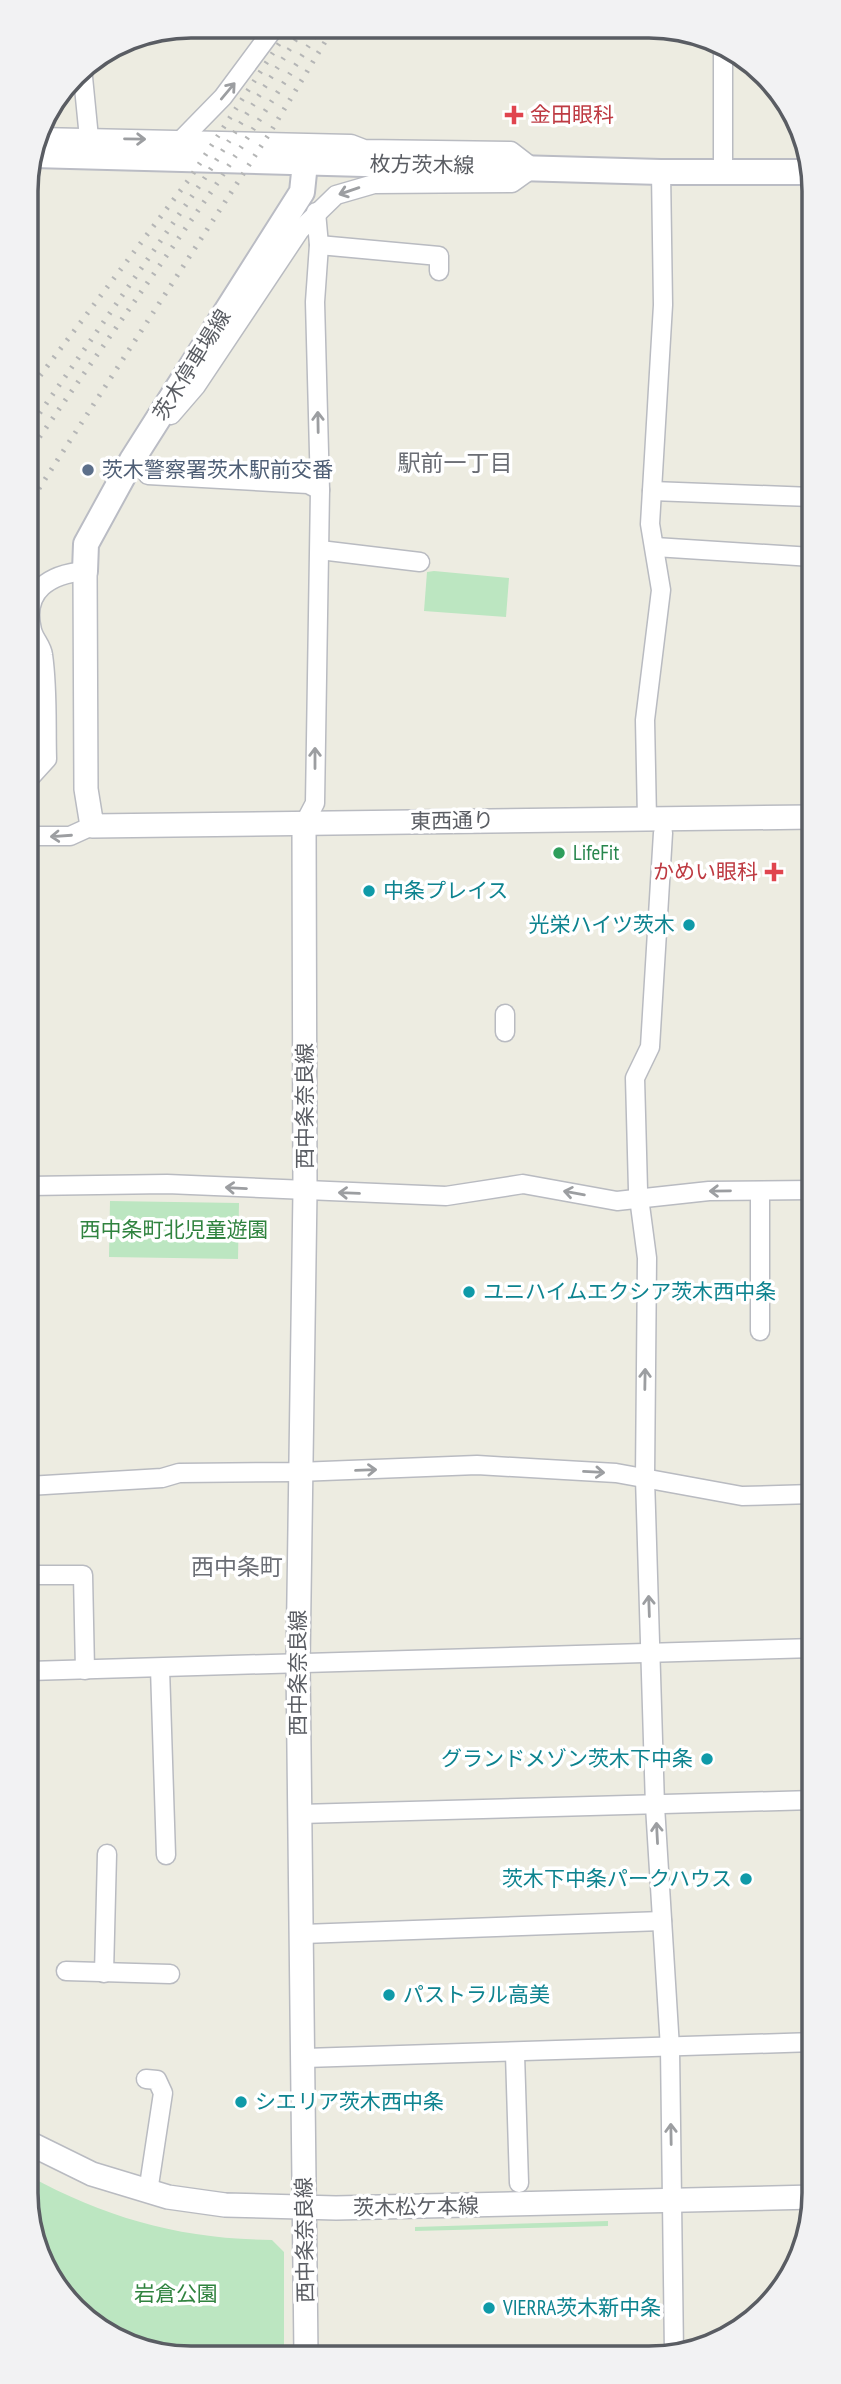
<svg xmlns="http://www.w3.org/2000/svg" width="841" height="2384" font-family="'PT Sans Narrow','Noto Sans JP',sans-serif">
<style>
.green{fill:#bce6c1}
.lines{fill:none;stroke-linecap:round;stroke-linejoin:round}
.minor-casing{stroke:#b9bbc1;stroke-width:21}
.tertiary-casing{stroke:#b9bbc1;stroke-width:26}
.secondary-casing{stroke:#babcc4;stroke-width:28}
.minor{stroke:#fff;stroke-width:18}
.tertiary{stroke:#fff;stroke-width:23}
.secondary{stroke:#fff;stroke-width:24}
.rail{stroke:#b5b6b6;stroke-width:5;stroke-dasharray:2 9;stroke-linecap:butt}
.oneway{stroke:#9c9ea1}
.health-dot{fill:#e0444e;stroke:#fff;stroke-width:2.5}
.service-dot{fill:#5c6f8a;stroke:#fff;stroke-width:2.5}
.leisure-dot{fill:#2e9e5b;stroke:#fff;stroke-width:2.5}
.culture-dot{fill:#0f9aa8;stroke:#fff;stroke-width:2.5}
.labels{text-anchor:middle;stroke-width:7;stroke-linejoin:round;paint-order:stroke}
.health-label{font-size:21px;fill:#be3a42;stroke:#fff;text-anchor:start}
.street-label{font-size:21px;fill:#5a5d63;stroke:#fff}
.service-label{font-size:21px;fill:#4e5e75;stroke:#fff;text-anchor:start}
.leisure-label{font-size:21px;fill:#27864d;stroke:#fff;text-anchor:start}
.culture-label{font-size:21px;fill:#0d838f;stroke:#fff;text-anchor:start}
.park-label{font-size:21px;fill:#30833f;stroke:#fff}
.neighbourhood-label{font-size:23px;fill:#6b6e75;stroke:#fff}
.rim{fill:none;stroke:#5a5d63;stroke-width:3.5}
</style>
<rect width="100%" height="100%" fill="#edece1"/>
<g class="green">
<path d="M434,571L509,578L506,617L424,611L427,572Z"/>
<path d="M110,1201L239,1203L238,1259L109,1257Z"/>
<path d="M29,2176C108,2219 182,2239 272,2240L284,2252V2355H159L75,2310L30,2225Z"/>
<path d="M608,2221V2226L415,2231V2227Z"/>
</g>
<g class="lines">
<g class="minor-casing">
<g id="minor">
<path d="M82,67L89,138"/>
<path d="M38,137L351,144L364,149L511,151L533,168L512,183L374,184L336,195L300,230L196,386L171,415"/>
<path d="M181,140L223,97L275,27"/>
<path d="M723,173V52"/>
<path d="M319,245L439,256V271"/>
<path d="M148,475L308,484L320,490"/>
<path d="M652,491L812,497"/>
<path d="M655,547L812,557"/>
<path d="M320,550L420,562"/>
<path d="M27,781L47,759C46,725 48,689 43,655C42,646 34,639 32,630C22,590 51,574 85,571"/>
<path d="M647,819L645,720L661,590L650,524L663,305L661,172"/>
<path d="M304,824L315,803L320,490L315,302L319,245L316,212"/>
<path d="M663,833L650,1047L635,1078L638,1190L647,1258L645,1478L655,1806L670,2048L674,2354"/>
<path d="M28,836H70L92,826"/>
<path d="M505,1014V1032"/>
<path d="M28,1186L167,1184L446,1196L523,1184L617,1201L709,1191L813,1190"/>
<path d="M760,1191V1331"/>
<path d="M28,1486L162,1478L179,1473L298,1472L477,1465L616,1473L742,1496L813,1494"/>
<path d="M29,1575H83L85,1670"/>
<path d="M160,1668L166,1855"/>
<path d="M29,1671L814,1648"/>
<path d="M300,1814L814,1800"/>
<path d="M303,1934L662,1921"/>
<path d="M66,1971L170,1974"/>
<path d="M104,1973L107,1854"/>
<path d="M515,2054L519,2183"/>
<path d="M305,2058L814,2042"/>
<path d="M146,2079L157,2080L163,2093L148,2192"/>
</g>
</g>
<g class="tertiary-casing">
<g id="tertiary">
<path d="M85,571L86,789L92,826L812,817"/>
<path d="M304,824L305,1191L298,1663L306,2355"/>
<path d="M29,2143L92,2174L168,2197L225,2205L336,2208L814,2197"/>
</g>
</g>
<g class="secondary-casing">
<g id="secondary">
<path d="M33,155L661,172H812"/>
<path d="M85,571L86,544L132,460L302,192L305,163"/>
</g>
</g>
<use href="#minor" class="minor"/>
<use href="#tertiary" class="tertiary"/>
<use href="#secondary" class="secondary"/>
<g class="rail">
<path d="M27,393L190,178L290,27"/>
<path d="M27,431L204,179L304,27"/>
<path d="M27,455L218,182L321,27"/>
<path d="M27,507L271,131L334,27"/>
</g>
</g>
<defs><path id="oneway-shaft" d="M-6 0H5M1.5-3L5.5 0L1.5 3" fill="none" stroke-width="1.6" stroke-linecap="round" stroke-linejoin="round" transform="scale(1.75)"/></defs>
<g class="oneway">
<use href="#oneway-shaft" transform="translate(228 91) rotate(-50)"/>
<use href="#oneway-shaft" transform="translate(135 139) rotate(1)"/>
<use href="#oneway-shaft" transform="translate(349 191) rotate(161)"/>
<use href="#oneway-shaft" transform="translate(318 422) rotate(-91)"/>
<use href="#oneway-shaft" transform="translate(315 758) rotate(-90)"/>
<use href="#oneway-shaft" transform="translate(61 836) rotate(176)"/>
<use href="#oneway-shaft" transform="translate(236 1188) rotate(-177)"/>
<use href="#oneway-shaft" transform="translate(720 1191) rotate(179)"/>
<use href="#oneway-shaft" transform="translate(349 1193) rotate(-178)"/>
<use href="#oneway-shaft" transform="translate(574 1193) rotate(-170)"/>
<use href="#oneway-shaft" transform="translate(645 1379) rotate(-89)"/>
<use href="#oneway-shaft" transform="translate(366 1470) rotate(-2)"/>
<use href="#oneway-shaft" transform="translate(594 1472) rotate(3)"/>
<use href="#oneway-shaft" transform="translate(649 1606) rotate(-92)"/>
<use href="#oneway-shaft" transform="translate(657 1833) rotate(-93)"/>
<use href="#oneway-shaft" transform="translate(671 2134) rotate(-91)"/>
</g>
<g class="health-dot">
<path d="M510.5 104.5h7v7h7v7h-7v7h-7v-7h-7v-7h7z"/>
<path d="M770.5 861.5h7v7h7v7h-7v7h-7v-7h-7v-7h7z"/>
</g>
<circle class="service-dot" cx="88" cy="470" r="7"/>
<circle class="leisure-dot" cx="559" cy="853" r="7"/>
<g class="culture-dot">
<circle cx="369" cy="891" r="7"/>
<circle cx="689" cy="925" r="7"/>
<circle cx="469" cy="1292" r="7"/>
<circle cx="707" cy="1759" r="7"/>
<circle cx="746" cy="1879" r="7"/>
<circle cx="389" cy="1995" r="7"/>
<circle cx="241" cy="2102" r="7"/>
<circle cx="489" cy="2308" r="7"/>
</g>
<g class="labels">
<g class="health-label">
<text x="530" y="122">金田眼科</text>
<text x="758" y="879" text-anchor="end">かめい眼科</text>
</g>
<g class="street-label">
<text transform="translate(422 165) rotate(1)" y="7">枚方茨木線</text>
<text transform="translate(192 365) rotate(-58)" y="7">茨木停車場線</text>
<text transform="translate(452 821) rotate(-1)" y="7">東西通り</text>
<text transform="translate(305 1106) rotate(-90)" y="7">西中条奈良線</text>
<text transform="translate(298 1673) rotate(-90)" y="7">西中条奈良線</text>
<text transform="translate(416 2207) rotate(-1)" y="7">茨木松ケ本線</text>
<text transform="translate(305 2240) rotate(-91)" y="7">西中条奈良線</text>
</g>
<g class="service-label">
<text x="102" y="477">茨木警察署茨木駅前交番</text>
</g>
<g class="leisure-label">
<text x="573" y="860">LifeFit</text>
</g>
<g class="culture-label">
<text x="383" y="898">中条プレイス</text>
<text x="675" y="932" text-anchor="end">光栄ハイツ茨木</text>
<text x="483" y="1299">ユニハイムエクシア茨木西中条</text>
<text x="693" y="1766" text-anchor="end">グランドメゾン茨木下中条</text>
<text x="732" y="1886" text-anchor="end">茨木下中条パークハウス</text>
<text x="403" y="2002">パストラル高美</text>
<text x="255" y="2109">シエリア茨木西中条</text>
<text x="503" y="2315">VIERRA茨木新中条</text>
</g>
<g class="park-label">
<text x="174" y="1237">西中条町北児童遊園</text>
<text x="176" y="2301">岩倉公園</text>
</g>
<g class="neighbourhood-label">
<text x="455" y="471">駅前一丁目</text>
<text x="237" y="1575">西中条町</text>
</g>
</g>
<path d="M0 0H841V2384H0ZM191 38H649A153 153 0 0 1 802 191V2193A153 153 0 0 1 649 2346H191A153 153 0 0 1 38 2193V191A153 153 0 0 1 191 38Z" fill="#f2f2f3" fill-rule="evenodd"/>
<path class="rim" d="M191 38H649A153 153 0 0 1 802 191V2193A153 153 0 0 1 649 2346H191A153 153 0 0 1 38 2193V191A153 153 0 0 1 191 38Z"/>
</svg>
